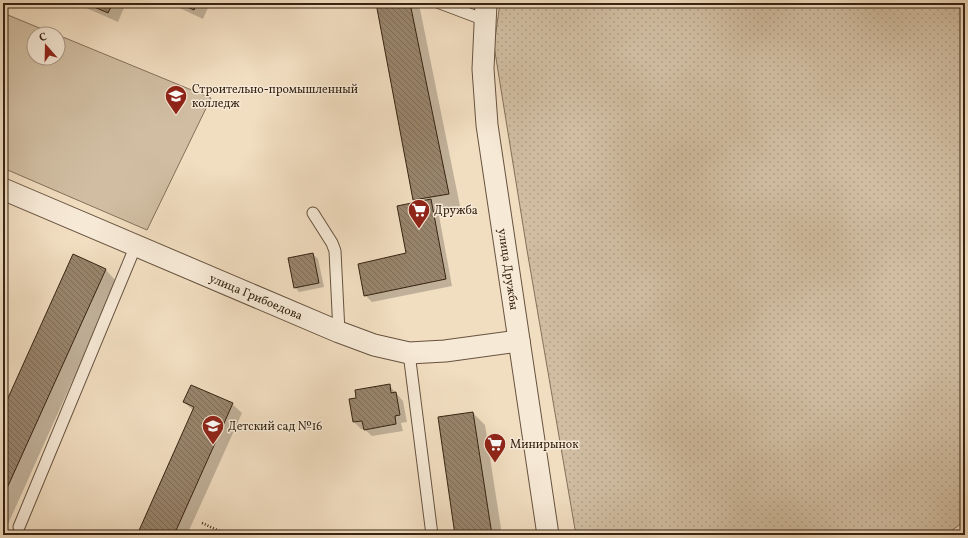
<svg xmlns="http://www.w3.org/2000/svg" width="968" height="538" font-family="Vollkorn,serif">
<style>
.grass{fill:url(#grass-dots);stroke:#84715a}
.garden{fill:#d1bea2;stroke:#84715a}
.shadow{fill:#0003}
.building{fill:url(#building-back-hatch);stroke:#372412}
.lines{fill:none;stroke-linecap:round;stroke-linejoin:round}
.service-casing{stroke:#66523e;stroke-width:13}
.minor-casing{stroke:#66523e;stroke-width:23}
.path{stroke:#372412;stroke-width:2.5;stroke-dasharray:1 2;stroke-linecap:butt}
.service{stroke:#f6e9d6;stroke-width:11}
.minor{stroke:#f6e9d6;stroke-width:21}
.labels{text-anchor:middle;stroke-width:3;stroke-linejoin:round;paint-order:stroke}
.poi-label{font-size:12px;fill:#372412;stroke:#f6e9d6;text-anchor:start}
.street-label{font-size:12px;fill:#372412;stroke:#f6e9d6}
</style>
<defs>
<pattern id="grass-dots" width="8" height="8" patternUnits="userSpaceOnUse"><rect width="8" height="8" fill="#d1bea2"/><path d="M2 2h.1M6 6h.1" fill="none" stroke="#b4a38a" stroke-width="1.8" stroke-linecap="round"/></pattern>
<pattern id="building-back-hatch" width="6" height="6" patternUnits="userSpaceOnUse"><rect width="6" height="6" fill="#98846c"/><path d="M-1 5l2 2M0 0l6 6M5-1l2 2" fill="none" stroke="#7d6c57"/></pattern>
</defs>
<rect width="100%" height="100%" fill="#f1ddc0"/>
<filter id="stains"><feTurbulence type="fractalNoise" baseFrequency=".005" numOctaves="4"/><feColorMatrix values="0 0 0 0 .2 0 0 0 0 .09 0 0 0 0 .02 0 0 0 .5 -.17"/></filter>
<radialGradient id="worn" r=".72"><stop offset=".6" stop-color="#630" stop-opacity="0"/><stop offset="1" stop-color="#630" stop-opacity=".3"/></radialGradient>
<path class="grass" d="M500,3H965V521L945,535H576L527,250L494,46Z"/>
<path class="garden" d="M3,13L54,34H34V58H58V35L211,98L147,230L3,168Z"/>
<g class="shadow">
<path d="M75,3H126L118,22Z"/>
<path d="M169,3H210L203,19Z"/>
<path d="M377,3H414L420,9L460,206L438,210L452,286L372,302L365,295L407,254L417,203L414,200Z"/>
<path d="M313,254L318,259L324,287L299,292L295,287Z"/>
<path d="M105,269L117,282L8,524L3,522V411Z"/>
<path d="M389,385L403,401L407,422L401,423L403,431L372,436L364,429H361L354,422L350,400L357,399Z"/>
<path d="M184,402L232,404L242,413L187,535H138L194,411Z"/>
<path d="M473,413L485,425L502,535H456Z"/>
</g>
<g class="building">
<path d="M85,3H113L108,13Z"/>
<path d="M178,3H197L194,10Z"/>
<path d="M376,3H410L449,194L413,200Z"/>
<path d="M431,199L446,279L364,296L358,264L406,253L397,206Z"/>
<path d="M313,253L319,283L294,288L288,258Z"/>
<path d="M73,254L106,269L3,497V409Z"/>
<path d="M390,384L391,393L396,392L400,415L395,416L396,424L364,430L362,421L353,422L349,399L356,398L355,390Z"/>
<path d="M191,385L233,403L174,535H137L194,407L183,402Z"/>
<path d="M473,412L492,535H455L438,417Z"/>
</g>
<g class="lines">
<g class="service-casing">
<g id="service">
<path d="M440,3L485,20"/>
<path d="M313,213L332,243L335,251L339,332"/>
<path d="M409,353L432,535"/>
<path d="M19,527L136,245"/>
</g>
</g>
<g class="minor-casing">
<g id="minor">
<path id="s1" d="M486,3L483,69L487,125L548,535"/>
<path id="s2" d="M3,189L339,332L374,345L409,353L445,351L519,341"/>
</g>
</g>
<path class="path" d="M202,523L228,535"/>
<use href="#service" class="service"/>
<use href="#minor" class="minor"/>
</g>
<defs>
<g id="university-pin" transform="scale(1.15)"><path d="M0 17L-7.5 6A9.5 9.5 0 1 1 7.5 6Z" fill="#8f2418" stroke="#f6e9d6"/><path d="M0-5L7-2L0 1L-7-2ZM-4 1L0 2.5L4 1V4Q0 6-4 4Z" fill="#fff"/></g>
<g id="supermarket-pin" transform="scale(1.15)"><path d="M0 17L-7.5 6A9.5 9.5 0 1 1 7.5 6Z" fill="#8f2418" stroke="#f6e9d6"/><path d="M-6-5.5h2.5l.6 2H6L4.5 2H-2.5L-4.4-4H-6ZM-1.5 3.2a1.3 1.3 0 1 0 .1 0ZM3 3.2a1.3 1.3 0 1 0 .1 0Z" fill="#fff"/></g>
<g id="school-pin" transform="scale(1.15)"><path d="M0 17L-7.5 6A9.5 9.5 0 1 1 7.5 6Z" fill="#8f2418" stroke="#f6e9d6"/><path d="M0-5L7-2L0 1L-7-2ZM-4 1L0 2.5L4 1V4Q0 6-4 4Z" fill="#fff"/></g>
</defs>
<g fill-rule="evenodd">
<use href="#university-pin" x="176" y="96"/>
<use href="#supermarket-pin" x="419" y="210"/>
<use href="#school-pin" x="213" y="426"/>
<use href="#supermarket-pin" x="495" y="444"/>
</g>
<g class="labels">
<g class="poi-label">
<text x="192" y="93">Строительно-промышленный<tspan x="192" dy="14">колледж</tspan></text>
<text x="434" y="214">Дружба</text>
<text x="228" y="430">Детский сад №16</text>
<text x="510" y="448">Минирынок</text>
</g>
<g class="street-label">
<text dy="4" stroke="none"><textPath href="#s1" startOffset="268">улица Дружбы</textPath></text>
<text dy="4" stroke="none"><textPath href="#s2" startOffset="275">улица Грибоедова</textPath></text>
</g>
</g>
<rect width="968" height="538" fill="none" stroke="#f1ddc0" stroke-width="16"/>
<rect x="4" y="4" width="960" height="530" fill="none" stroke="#372412" stroke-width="2"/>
<rect x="8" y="8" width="952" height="522" fill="none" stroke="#372412"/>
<g transform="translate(46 46) rotate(340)"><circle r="19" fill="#f6e9d6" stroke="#aa9a88"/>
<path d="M0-3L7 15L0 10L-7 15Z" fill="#8f2418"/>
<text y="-6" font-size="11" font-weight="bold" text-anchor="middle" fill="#372412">С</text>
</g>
<rect width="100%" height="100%" filter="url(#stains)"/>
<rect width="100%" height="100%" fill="url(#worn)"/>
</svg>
